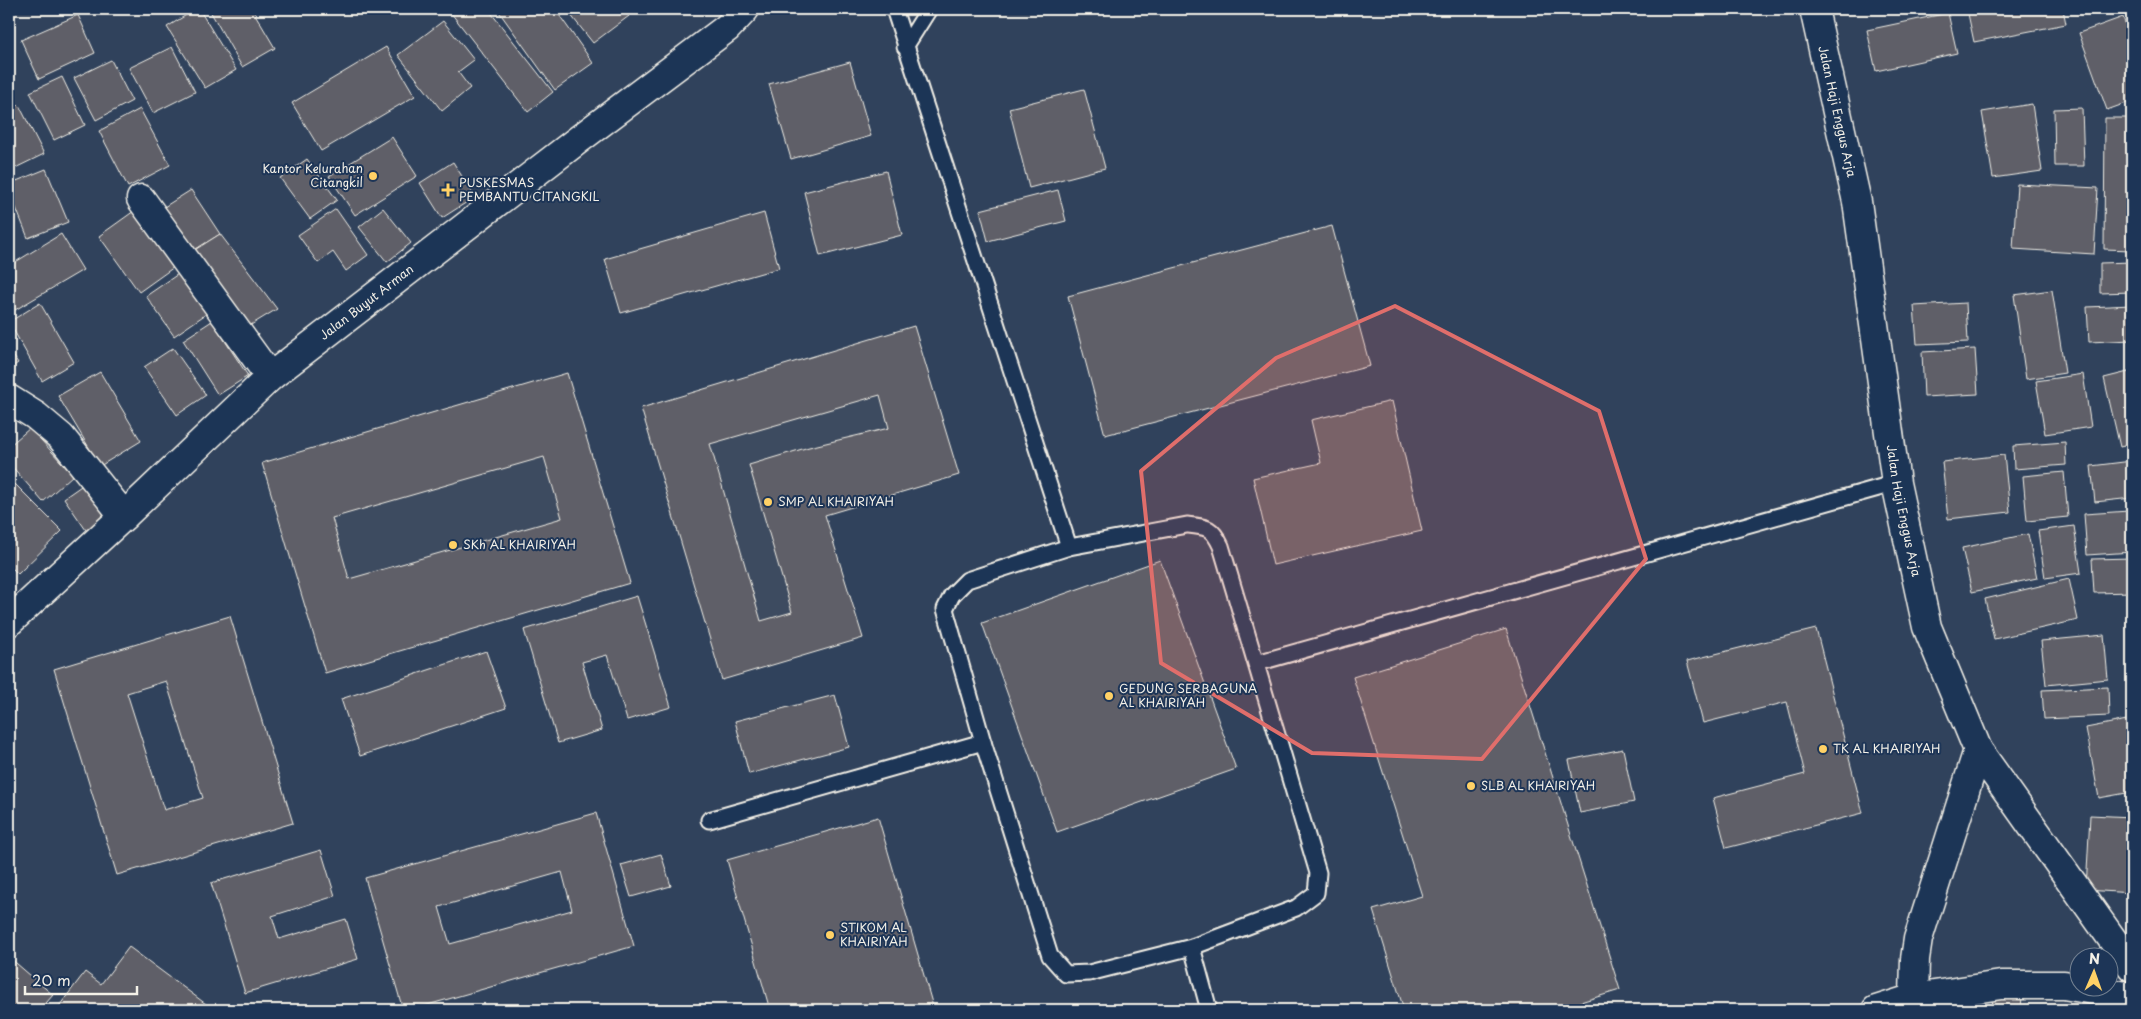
<svg xmlns="http://www.w3.org/2000/svg" width="2141" height="1019" font-family="'Playpen Sans',sans-serif">
<style>
.built{fill:#3e4b60}
.building{fill:#5e5f68;stroke:#f4f1e8;fill-rule:evenodd}
.lines{fill:none;stroke-linecap:round;stroke-linejoin:round}
.lane-casing{stroke:#f4f1e8;stroke-width:19}
.street-casing{stroke:#f4f1e8;stroke-width:31}
.lane{stroke:#1d3557;stroke-width:15}
.street{stroke:#1d3557;stroke-width:28}
.marked{fill:#e06e6b;fill-opacity:0.2;stroke:#e06e6b;stroke-width:4;stroke-linejoin:round}
.poi-dot{fill:#ffd166;stroke:#1d3557;stroke-width:2}
.labels{text-anchor:middle;stroke-width:4;stroke-linejoin:round;paint-order:stroke}
.street-label{font-size:12px;fill:#f4f1e8;stroke:#1d3557}
.poi-label{font-size:12px;fill:#f4f1e8;stroke:#1d3557;text-anchor:start}
</style>
<rect width="100%" height="100%" fill="#30425c"/>
<filter id="ink" filterUnits="userSpaceOnUse"><feTurbulence type="fractalNoise" baseFrequency=".02" numOctaves="2"/><feDisplacementMap in="SourceGraphic" scale="10" xChannelSelector="R" yChannelSelector="G"/><feConvolveMatrix kernelMatrix="1 2 1 2 8 2 1 2 1" color-interpolation-filters="sRGB"/></filter>
<g filter="url(#ink)">
<g class="built">
<path d="M914,326L940,413L825,515L863,638L722,680L641,408Z"/>
<path d="M567,373L630,583L325,673L262,463Z"/>
</g>
<g class="building">
<path d="M196,9H199L236,70L205,88L167,27Z"/>
<path d="M209,9H252L275,48L242,67Z"/>
<path d="M456,9H488L553,92L528,112L451,13Z"/>
<path d="M497,9H555L593,63L555,90Z"/>
<path d="M566,9H623L629,16L593,43Z"/>
<path d="M647,9H659L652,15Z"/>
<path d="M1967,9H2063L2066,24L1974,42Z"/>
<path d="M1948,13L1957,53L1876,71L1867,30Z"/>
<path d="M78,15L95,53L39,79L21,40Z"/>
<path d="M2123,17L2132,45V101L2107,110L2079,33Z"/>
<path d="M443,21L474,60L458,72L470,88L442,111L398,55Z"/>
<path d="M172,47L195,92L153,113L129,68Z"/>
<path d="M386,47L415,96L321,151L292,103Z"/>
<path d="M111,60L132,101L96,120L74,78Z"/>
<path d="M850,62L871,136L791,159L769,84Z"/>
<path d="M62,77L85,125L54,140L30,92Z"/>
<path d="M1084,89L1105,168L1029,188L1009,108Z"/>
<path d="M2032,104L2042,171L1993,178L1982,112Z"/>
<path d="M19,105L44,154L9,171V110Z"/>
<path d="M2082,108L2084,166H2055L2054,109Z"/>
<path d="M140,109L170,165L128,187L99,131Z"/>
<path d="M2105,118H2132V250L2104,249Z"/>
<path d="M392,137L417,176L355,215L329,176Z"/>
<path d="M307,159L337,200L310,219L280,178Z"/>
<path d="M453,162L475,197L442,218L420,183Z"/>
<path d="M46,169L68,222L28,238L9,190V184Z"/>
<path d="M886,171L902,235L820,256L804,192Z"/>
<path d="M2017,184L2098,188L2094,254L2013,249Z"/>
<path d="M191,190L220,234L193,251L164,207Z"/>
<path d="M1058,190L1066,221L988,241L980,210Z"/>
<path d="M383,208L411,243L387,262L359,227Z"/>
<path d="M336,209L368,255L346,271L333,252L318,263L298,235Z"/>
<path d="M134,211L174,267L139,292L99,236Z"/>
<path d="M764,213L779,268L621,313L605,259Z"/>
<path d="M1332,226L1370,366L1105,435L1068,296Z"/>
<path d="M61,234L83,270L15,310L9,301V266Z"/>
<path d="M220,234L277,309L246,328L193,251Z"/>
<path d="M2132,262V292L2100,293V263Z"/>
<path d="M181,272L209,312L174,336L146,296Z"/>
<path d="M2052,290L2065,373L2026,379L2014,295Z"/>
<path d="M40,303L74,362L42,381L9,322Z"/>
<path d="M1966,303L1968,342L1917,344L1914,306Z"/>
<path d="M2132,305V340L2089,342L2087,307Z"/>
<path d="M212,321L248,376L218,395L183,340Z"/>
<path d="M914,326L959,475L825,515L863,638L722,680L641,408ZM880,395L889,428L809,447L749,465L792,612L761,621L710,444Z"/>
<path d="M173,348L206,395L177,415L144,367Z"/>
<path d="M9,349L18,363L9,369Z"/>
<path d="M1975,349L1978,394L1924,397L1922,352Z"/>
<path d="M2132,371V444L2120,447L2104,378Z"/>
<path d="M100,372L141,441L100,466L58,396Z"/>
<path d="M567,373L630,583L325,673L262,463ZM544,457L562,518L349,579L332,518Z"/>
<path d="M2083,374L2091,427L2045,434L2036,381Z"/>
<path d="M1392,401L1422,531L1273,565L1253,478L1321,463L1311,420Z"/>
<path d="M30,428L73,475L43,502L9,463V446Z"/>
<path d="M2065,442L2066,465L2014,469L2013,446Z"/>
<path d="M2004,455L2010,512L1948,519L1942,462Z"/>
<path d="M2132,461V498L2095,502L2091,466Z"/>
<path d="M2064,472L2068,517L2027,521L2023,476Z"/>
<path d="M15,484L62,531L18,574L9,565V490Z"/>
<path d="M84,484L108,519L88,533L64,498Z"/>
<path d="M2129,511L2132,552L2087,555L2084,514Z"/>
<path d="M2074,526L2081,573L2045,578L2038,531Z"/>
<path d="M2028,534L2037,578L1972,592L1962,548Z"/>
<path d="M2132,558V592L2094,593L2092,559Z"/>
<path d="M1160,560L1236,769L1057,832L982,623Z"/>
<path d="M2069,579L2078,620L1994,639L1985,599Z"/>
<path d="M637,596L671,707L627,720L607,655L582,662L602,730L558,743L524,630Z"/>
<path d="M2130,601H2132V701H2131Z"/>
<path d="M230,616L293,823L117,875L54,669ZM166,681L203,798L164,810L127,693Z"/>
<path d="M1506,629L1620,990L1554,1010H1404L1373,910L1422,896L1353,677Z"/>
<path d="M1816,629L1863,813L1726,848L1713,798L1805,774L1787,702L1703,723L1687,661Z"/>
<path d="M2104,635L2108,679L2046,685L2041,641Z"/>
<path d="M486,651L506,708L360,756L341,699Z"/>
<path d="M2108,687L2109,716L2044,719L2042,690Z"/>
<path d="M835,695L849,747L749,774L735,721Z"/>
<path d="M2132,719V792L2099,798L2086,728Z"/>
<path d="M1623,749L1634,802L1580,813L1569,760Z"/>
<path d="M596,813L634,946L410,1010H403L365,878ZM562,872L572,910L450,944L439,907Z"/>
<path d="M2090,815L2132,817V893L2086,890Z"/>
<path d="M878,817L934,1010H770L727,860Z"/>
<path d="M321,850L335,896L272,916L279,939L346,919L358,959L245,993L211,883Z"/>
<path d="M661,854L671,886L631,897L621,865Z"/>
<path d="M129,947L214,1010H56L85,972L101,984Z"/>
<path d="M9,957L53,995L40,1010H9Z"/>
<path d="M1993,993L2022,995L2021,1010H1992Z"/>
<path d="M1965,996L1968,1010H1885Z"/>
<path d="M2031,1008L2060,1010H2031Z"/>
</g>
<g class="lines">
<g class="lane-casing">
<g id="lane">
<path d="M894,9L1069,547"/>
<path d="M905,47L929,9"/>
<path d="M1187,525C1207,527 1212,527 1221,546L1318,873L1316,893L1296,908L1192,947L1089,973L1066,974L1050,956L983,742L945,609L952,595L967,580L1069,547Z"/>
<path d="M1257,663L1896,483"/>
<path d="M709,820L983,742"/>
<path d="M1192,947L1209,1010"/>
</g>
</g>
<g class="street-casing">
<g id="street">
<path id="s1" d="M1814,9L1857,202L1896,483L1927,627L1978,750L1918,939L1915,959L1914,998"/>
<path d="M141,199L270,377"/>
<path d="M9,399L36,416L61,437L124,516"/>
<path id="s2" d="M9,622L124,516L270,377L578,140L727,28L745,9"/>
<path d="M1978,750L2132,967"/>
<path d="M1876,1010L1914,998L2001,985H2064L2132,997"/>
</g>
</g>
<use href="#lane" class="lane"/>
<use href="#street" class="street"/>
</g>
</g>
<path class="marked" d="M1395,306L1599,411L1646,559L1482,759L1312,753L1161,663L1141,471L1276,358Z"/>
<g class="poi-dot">
<circle cx="373" cy="176" r="5"/>
<path d="M445.5 182.5h5v5h5v5h-5v5h-5v-5h-5v-5h5z"/>
<circle cx="768" cy="502" r="5"/>
<circle cx="453" cy="545" r="5"/>
<circle cx="1109" cy="696" r="5"/>
<circle cx="1823" cy="749" r="5"/>
<circle cx="1471" cy="786" r="5"/>
<circle cx="830" cy="935" r="5"/>
</g>
<g class="labels">
<g class="street-label">
<text dy="4" stroke="none"><textPath href="#s1" startOffset="105">Jalan Haji Enggus Arja</textPath></text>
<text dy="4" stroke="none"><textPath href="#s2" startOffset="480">Jalan Buyut Arman</textPath></text>
<text dy="4" stroke="none"><textPath href="#s1" startOffset="510">Jalan Haji Enggus Arja</textPath></text>
</g>
<g class="poi-label">
<text x="363" y="173" text-anchor="end">Kantor Kelurahan<tspan x="363" dy="14">Citangkil</tspan></text>
<text x="459" y="187">PUSKESMAS<tspan x="459" dy="14">PEMBANTU CITANGKIL</tspan></text>
<text x="778" y="506">SMP AL KHAIRIYAH</text>
<text x="463" y="549">SKh AL KHAIRIYAH</text>
<text x="1119" y="693">GEDUNG SERBAGUNA<tspan x="1119" dy="14">AL KHAIRIYAH</tspan></text>
<text x="1833" y="753">TK AL KHAIRIYAH</text>
<text x="1481" y="790">SLB AL KHAIRIYAH</text>
<text x="840" y="932">STIKOM AL<tspan x="840" dy="14">KHAIRIYAH</tspan></text>
</g>
</g>
<rect width="2141" height="1019" fill="none" stroke="#1d3557" stroke-width="30"/>
<rect x="15" y="15" width="2111" height="989" fill="none" stroke="#f4f1e8" stroke-width="2" filter="url(#ink)"/>
<g transform="translate(2094 972) rotate(2)"><circle r="24" fill="#1d3557" stroke="#738091"/>
<path d="M0-4L9 19L0 12L-9 19Z" fill="#ffd166"/>
<text y="-8" font-size="14" font-weight="bold" text-anchor="middle" fill="#f4f1e8">N</text>
</g>
<path d="M25 986v8h112v-8" fill="none" stroke="#f4f1e8" stroke-width="2.5"/>
<text x="32" y="986" font-size="15" fill="#f4f1e8" stroke="#1d3557" stroke-width="4" paint-order="stroke">20 m</text>
</svg>
